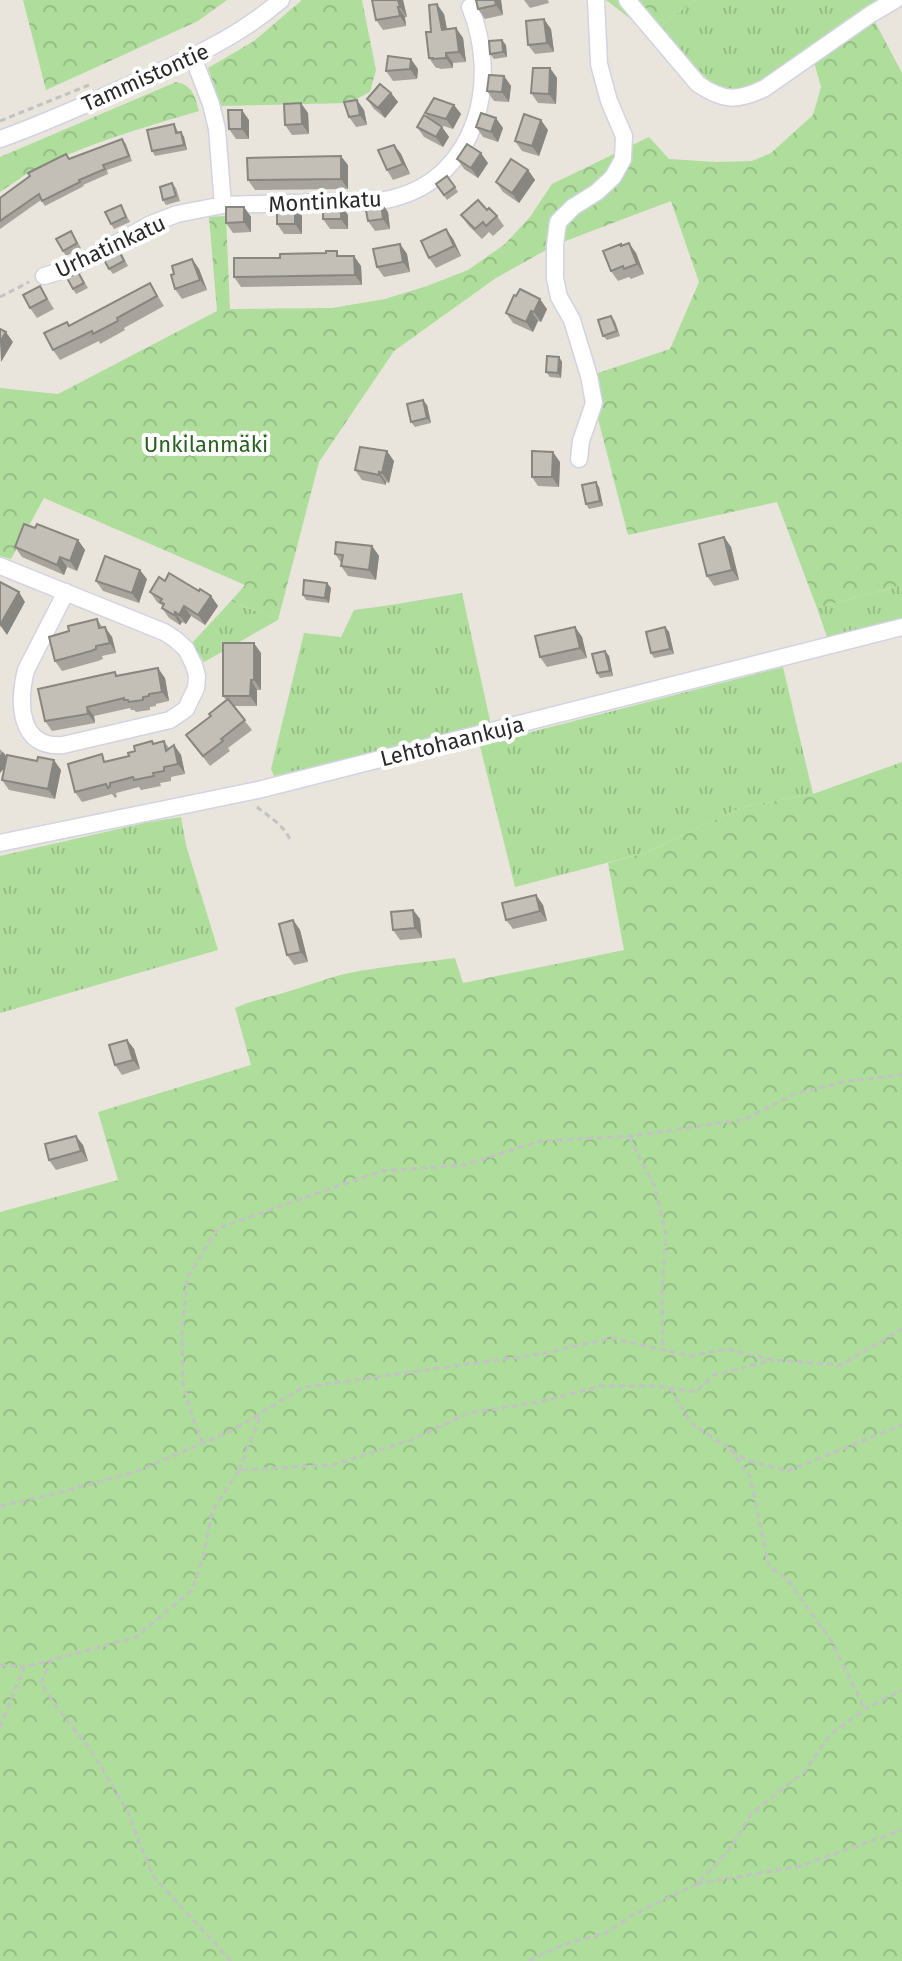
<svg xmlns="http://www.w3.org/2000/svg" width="902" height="1961" font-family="'Fira Sans',sans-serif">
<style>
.grass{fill:url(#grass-tufts)}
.forest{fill:url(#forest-crowns)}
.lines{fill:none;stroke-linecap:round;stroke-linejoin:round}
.minor-casing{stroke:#d1d3e1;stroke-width:19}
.path{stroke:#c3c3c3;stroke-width:3;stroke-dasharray:6 4;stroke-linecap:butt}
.minor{stroke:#fff;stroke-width:16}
.wall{fill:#a8a49d}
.shaded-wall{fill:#888680}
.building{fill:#c3bfb7;stroke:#888680;stroke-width:2}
.labels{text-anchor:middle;stroke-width:8;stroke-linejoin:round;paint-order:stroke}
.street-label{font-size:22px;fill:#292929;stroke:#fff}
.park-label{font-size:22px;fill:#29601f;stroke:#fff}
</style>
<defs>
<pattern id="grass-tufts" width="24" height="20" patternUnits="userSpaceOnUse" patternTransform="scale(2)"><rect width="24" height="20" fill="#aedd9c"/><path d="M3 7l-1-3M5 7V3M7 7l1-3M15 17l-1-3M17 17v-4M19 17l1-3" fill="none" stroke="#96be86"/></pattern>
<pattern id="forest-crowns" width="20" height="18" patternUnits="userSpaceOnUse" patternTransform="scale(2)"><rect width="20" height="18" fill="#aedd9c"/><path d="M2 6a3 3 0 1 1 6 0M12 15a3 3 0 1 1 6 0" fill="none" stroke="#96be86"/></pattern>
</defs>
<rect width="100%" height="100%" fill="#eae5dc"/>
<g class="grass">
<path d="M696,0H880L847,19L766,79L747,88L723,89L712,84L659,29L671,18Z"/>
<path d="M902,585V621L828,640L817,608Z"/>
<path d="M462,593L491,725L274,776L271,769L304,633L341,637L354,610L391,605Z"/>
<path d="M231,601L278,620L204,662L192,643Z"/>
<path d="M783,667L813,794L742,807L648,852L515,887L479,742H493Z"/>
<path d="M181,817L186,845L218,950L0,1013V856L149,822Z"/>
</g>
<g class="forest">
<path d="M23,0H227L198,21L46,90Z"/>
<path d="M302,0H362L376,70L370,92L349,103L221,106L208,68L254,41Z"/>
<path d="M606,0H696L671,18L659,29L645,30Z"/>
<path d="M873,18L902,73V585L817,608L777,502L628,535L594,403L589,376L670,349L699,282L671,201L555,245L496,278L394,351L319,462L278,620L231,601L245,585L44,498L11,559L0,556V388L58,394L217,311L209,217L226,216L230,309L332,308L385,299L427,286L468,270L505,244L530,217L552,184L649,137L669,159L716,162L752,161L771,153L813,115L821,87L814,62Z"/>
<path d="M176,82C193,85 195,97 199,111C142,128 85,144 32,171C21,177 11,185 0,192V157Z"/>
<path d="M902,762V1961H0V1212L118,1180L98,1112L251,1065L235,1008C251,1001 266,998 283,993C305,987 326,978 349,973C384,966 420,963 455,958L463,983L624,950L608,863L648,852L742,807L813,794Z"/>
</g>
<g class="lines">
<g class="minor-casing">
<g id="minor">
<path d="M627,0L698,84C723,101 737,102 765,88L871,14L895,0"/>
<path d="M193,57L211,104L217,129L223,205C260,204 296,203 333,202C353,202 374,203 394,198C478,176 500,80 470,7"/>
<path d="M0,139C43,124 84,105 125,87C180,63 235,40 281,0"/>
<path d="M44,276L71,268L151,224L177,214L223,205"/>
<path d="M579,459L581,441L594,403L589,376L572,320L559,297L555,278V245L558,222L573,207L597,192L613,177L623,159L624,136L609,101L599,64L596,0"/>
<path d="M0,566L164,632L175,639L186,649L194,665L197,676L196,688L186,709L170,720L63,745C18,749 18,702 26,670L66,592"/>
<path d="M0,843L258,790L902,627"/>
</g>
</g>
<g class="path">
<path d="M0,121L89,85"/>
<path d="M0,297L29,282"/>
<path d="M257,807C268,816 285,826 290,840"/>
<path d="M629,1137L654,1185L666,1234L662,1293L663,1350"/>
<path d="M670,1388L691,1423L746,1460L788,1471L902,1425"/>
<path d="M203,1443L192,1416L183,1383L182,1335L187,1278L218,1228L381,1171L463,1165L541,1141L633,1136L745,1119L794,1094L847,1081L902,1075"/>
<path d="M730,1449L750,1477L769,1567L786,1578L831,1640L865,1709"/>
<path d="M239,1470L261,1414"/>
<path d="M0,1506L58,1493L138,1471L231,1431L304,1387L540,1354L611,1338L690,1356L727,1349L773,1360L841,1365L902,1329"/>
<path d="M0,1665L24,1667"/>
<path d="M0,1727L24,1667L51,1660"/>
<path d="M697,1884L800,1866L902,1830"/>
<path d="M231,1961L152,1875L127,1810L90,1749L56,1706L41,1683L51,1660L136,1637L192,1590L204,1554L212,1511L239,1470L333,1465L411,1440L469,1413L539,1402L601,1386H657L696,1392L714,1375L773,1360"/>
<path d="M529,1961L565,1944L606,1933L632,1915L697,1884L730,1849L751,1814L805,1771L830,1735L865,1709L902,1690"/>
</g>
<use href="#minor" class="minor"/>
</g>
<g class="wall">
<path d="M403,0L407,17H405L406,26L383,30L376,20Z"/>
<path d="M501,0L503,15L485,19L478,9Z"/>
<path d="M524,0H548L549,3L530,8Z"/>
<path d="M444,14L447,29L456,28L463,38L466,62L453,63V68L440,69L439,68H436L429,58L431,32Z"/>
<path d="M551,29L554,52L535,54L528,45Z"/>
<path d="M506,45L507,57L494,59L490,54Z"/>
<path d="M550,68L557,78L556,104L538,103L531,93Z"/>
<path d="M418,69L417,79L393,81L386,71Z"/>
<path d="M504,76L511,86L509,102L494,101L487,91Z"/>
<path d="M391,93L398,102L385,118L374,109L367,99Z"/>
<path d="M454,105L461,114L453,129L437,124L442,127L449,137L443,147L424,137L417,127L430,120L425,113Z"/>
<path d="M364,110L367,125L356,127L349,117Z"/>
<path d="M308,113L309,134L292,135L285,125Z"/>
<path d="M249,120V139H236L229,129Z"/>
<path d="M174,124L179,133L181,132L184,137L187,150L155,156L152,151Z"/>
<path d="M476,127L503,128L498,142L483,137Z"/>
<path d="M548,130L539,156L522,151L515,141Z"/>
<path d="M122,139L126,144L132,161L107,170L108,174L83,185L84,186L45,206L41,200L0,229V198L70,159Z"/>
<path d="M394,145L401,154L410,174L393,180L387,170Z"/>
<path d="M457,159L488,163L478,178L464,169Z"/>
<path d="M348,165V189L255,190L248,180Z"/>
<path d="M528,170L535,180L519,203L503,192L496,182Z"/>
<path d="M172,183L176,188L180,201L166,205L163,200Z"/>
<path d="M436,184L455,187L458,192L447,200Z"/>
<path d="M121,205L130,222L114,229L111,224Z"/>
<path d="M295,206L302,216V234H284L277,224Z"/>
<path d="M244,207L251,217V232L233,233L226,223Z"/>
<path d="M487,210L497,216L504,226L493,236L489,232L482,239L468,225L461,215Z"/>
<path d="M388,212L390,229L375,231L368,221Z"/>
<path d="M348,215V229H330L323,219Z"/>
<path d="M446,229L453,239L461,256L436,268L429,258Z"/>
<path d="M74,236L81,248L66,256L63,251Z"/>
<path d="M400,244L407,254L410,272L384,277L377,267Z"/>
<path d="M622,246L636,253L644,274L631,279L629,277L618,281L611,271Z"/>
<path d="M326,253L341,256L361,266L362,285L241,287L234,277L280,258Z"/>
<path d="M122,254L128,266L113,274L109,269Z"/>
<path d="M192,259L199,269L207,290L182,299L175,289L174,274Z"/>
<path d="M78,272L88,288L76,294L73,289Z"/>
<path d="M150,283L164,306L124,328L125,330L100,344L99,341L60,360L53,350L70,326Z"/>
<path d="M40,286L54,309L37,318L30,308Z"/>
<path d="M547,309L541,322L538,321L533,332L513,323L506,313Z"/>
<path d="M611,316L615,321L620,336L607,340L603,336Z"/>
<path d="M559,357L562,362L561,378L550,377L546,372Z"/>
<path d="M427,405L431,423L415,427L411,422Z"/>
<path d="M394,461L389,483L386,482V485L362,480L355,470Z"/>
<path d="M560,462L559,487L538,486L532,477Z"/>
<path d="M599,487L603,506L589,509L586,504Z"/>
<path d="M724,537L731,547L739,580L714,586L707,576Z"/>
<path d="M78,540L85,550L77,571L67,567L64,575L22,557L15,547Z"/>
<path d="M372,546L379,556L376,580L348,576L341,566L342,564L335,554Z"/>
<path d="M147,579L139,603L103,591L96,581Z"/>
<path d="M165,581L211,596L218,606L205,625L191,616L186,624L182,622L180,625L169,618L162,608L163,606L157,602L150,592Z"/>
<path d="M327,583L331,588L329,603L306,600L303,595Z"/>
<path d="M97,619L103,628L112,637L116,653L102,656L103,659L98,661L62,671L55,661L69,631Z"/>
<path d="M575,627L582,637L587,658L547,667L540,657Z"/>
<path d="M665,627L669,632L674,654L654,658L651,653Z"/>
<path d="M605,651L609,656L613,676L600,678L597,673Z"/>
<path d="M261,653V690H257V706H233L252,730L228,748L230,751L210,766L186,735L211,716L226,700L223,696Z"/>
<path d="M118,676L165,678L169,701L156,704V706L150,707V710L136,712L134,710H131L130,708L94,716L95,723L52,731L45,721Z"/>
<path d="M152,741L154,743L164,741L169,748L174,745L181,755L185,774L171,777V781L160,783L161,786L141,790L139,787L116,793L117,797L115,798L112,794L82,802L75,792L107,761L129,756Z"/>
<path d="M0,749L7,757L61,770L55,799L9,790L2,780L5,767L0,773Z"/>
<path d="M536,895L543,905L547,921L513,929L506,920Z"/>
<path d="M413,910L420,919L422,938L400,940L393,930Z"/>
<path d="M293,920L300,930L308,962L294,965L287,955Z"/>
<path d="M127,1040L134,1049L140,1069L122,1075L115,1065Z"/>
<path d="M83,1145L88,1161L56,1170L49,1160Z"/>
</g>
<g class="shaded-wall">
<path d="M398,0H403L407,17L400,7Z"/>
<path d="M495,0H501L503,15L496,5Z"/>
<path d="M437,4L444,14L449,40L442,30Z"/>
<path d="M398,7L405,17L406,26L400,16Z"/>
<path d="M544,19L551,29L554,52L547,43Z"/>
<path d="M456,28L463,38L466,62L459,52Z"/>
<path d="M502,40L506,45L507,57L503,52Z"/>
<path d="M446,53L453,63V68L446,58Z"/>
<path d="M411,59L418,69L417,79L410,69Z"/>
<path d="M550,68L557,78L556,104L549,94Z"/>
<path d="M504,76L511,86L509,102L502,92Z"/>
<path d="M391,93L398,102L385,118L378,108Z"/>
<path d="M357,100L364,110L367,125L360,115Z"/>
<path d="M301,103L308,113L309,134L302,124Z"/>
<path d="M454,105L461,114L453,129L446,119Z"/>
<path d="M242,110L249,120V139L242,129Z"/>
<path d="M496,118L503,128L498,142L491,132Z"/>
<path d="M541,120L548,130L539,156L532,146Z"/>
<path d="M442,127L449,137L443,147L436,137Z"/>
<path d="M181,132L184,137L187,150L184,145Z"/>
<path d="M394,145L401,154L410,174L403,164Z"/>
<path d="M481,153L488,163L478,178L471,168Z"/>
<path d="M341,156L348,165V189L341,179Z"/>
<path d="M528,170L535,180L519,203L512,193Z"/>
<path d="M381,202L388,212L390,229L383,219Z"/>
<path d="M341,205L348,215V229L341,219Z"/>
<path d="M295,206L302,216V234L295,224Z"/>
<path d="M244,207L251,217V232L244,222Z"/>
<path d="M446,229L453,239L461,256L454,246Z"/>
<path d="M629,243L636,253L644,274L637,264Z"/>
<path d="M400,244L407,254L410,272L403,262Z"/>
<path d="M354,256L361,266L362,285L355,275Z"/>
<path d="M192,259L199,269L207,290L200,280Z"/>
<path d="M540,299L547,309L541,322L534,312Z"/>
<path d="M531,311L538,321L533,332L526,322Z"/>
<path d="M6,332L13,342L1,362L0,342Z"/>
<path d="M559,357L562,362L561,378L558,373Z"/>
<path d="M423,400L427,405L431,423L427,418Z"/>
<path d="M387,451L394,461L389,483L382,473Z"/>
<path d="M553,452L560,462L559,487L552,477Z"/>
<path d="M379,472L386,482V485L379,475Z"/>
<path d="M596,482L599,487L603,506L600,501Z"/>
<path d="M724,537L731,547L739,580L732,570Z"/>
<path d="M78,540L85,550L77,571L70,561Z"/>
<path d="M372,546L379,556L376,580L369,570Z"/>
<path d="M60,557L67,567L64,575L57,565Z"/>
<path d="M140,570L147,579L139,603L132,593Z"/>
<path d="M327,583L331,588L329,603L325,598Z"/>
<path d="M19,592L25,602L7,635L0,625Z"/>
<path d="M211,596L218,606L205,625L198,615Z"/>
<path d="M184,606L191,616L186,624L179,615Z"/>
<path d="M175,612L182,622L180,625L174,615Z"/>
<path d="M105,627L112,637L116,653L110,643Z"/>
<path d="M575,627L582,637L587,658L580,648Z"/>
<path d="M665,627L669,632L674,654L670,649Z"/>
<path d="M254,643L261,653V690L254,680Z"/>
<path d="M605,651L609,656L613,676L610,671Z"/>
<path d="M158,668L165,678L169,701L162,692Z"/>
<path d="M251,680L257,690V706L250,696Z"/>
<path d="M87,707L94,716L95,723L88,714Z"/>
<path d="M174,745L181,755L185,774L178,764Z"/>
<path d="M3,752L10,761L0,773V755Z"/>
<path d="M54,760L61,770L55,799L48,789Z"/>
<path d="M536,895L543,905L547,921L540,911Z"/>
<path d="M413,910L420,919L422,938L415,928Z"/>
<path d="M293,920L300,930L308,962L301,952Z"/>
<path d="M127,1040L134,1049L140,1069L133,1060Z"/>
<path d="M76,1136L83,1145L88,1161L81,1151Z"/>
</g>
<g class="building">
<path d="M372,0H398L400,7H398L400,16L376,20Z"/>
<path d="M476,0H495L496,5L478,9Z"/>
<path d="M437,4L442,30L456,28L459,52L446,53V58L433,59V58H429L426,32H431L429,5Z"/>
<path d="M544,19L547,43L528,45L526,21Z"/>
<path d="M502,40L503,52L490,54L489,41Z"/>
<path d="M388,56L411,59L410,69L386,71Z"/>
<path d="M533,68H550L549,94L531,93Z"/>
<path d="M489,75L504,76L502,92L487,91Z"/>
<path d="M380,84L391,93L378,108L367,99Z"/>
<path d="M434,98L454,105L446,119L425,113Z"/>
<path d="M357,100L360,115L349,117L344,102Z"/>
<path d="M301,103L302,124L285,125L284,104Z"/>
<path d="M228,110H242V129H229Z"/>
<path d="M481,113L496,118L491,132L476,127Z"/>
<path d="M524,114L541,120L532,146L515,141Z"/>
<path d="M424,115L442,127L436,137L417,127Z"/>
<path d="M174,124L176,133L181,132L184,145L152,151L147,130Z"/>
<path d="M122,139L129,156L103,165L105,169L79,180L80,182L42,201L39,194L0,221V198L30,176L28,173L66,154L69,159Z"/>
<path d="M467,144L481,153L471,168L457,159Z"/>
<path d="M394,145L403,164L387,170L378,150Z"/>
<path d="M341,156V179L248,180L247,158Z"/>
<path d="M511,159L528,170L512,193L496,182Z"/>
<path d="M447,176L455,187L444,195L436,184Z"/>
<path d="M172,183L176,196L163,200L160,187Z"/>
<path d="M478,200L487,210L489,208L497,216L486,226L483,222L475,229L461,215Z"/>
<path d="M381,202L383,219L368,221L365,205Z"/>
<path d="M121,205L126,217L111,224L105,212Z"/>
<rect x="323" y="205" width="18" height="14"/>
<rect x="277" y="206" width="18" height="18"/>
<path d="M226,207H244V222L226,223Z"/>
<path d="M446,229L454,246L429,258L421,241Z"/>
<path d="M71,231L77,243L63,251L56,239Z"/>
<path d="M629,243L637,264L624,269L623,266L611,271L603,251L621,244V246Z"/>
<path d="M400,244L403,262L377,267L373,249Z"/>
<path d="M118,249L124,261L109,269L103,258Z"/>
<path d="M326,251H337V256H354L355,275L234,277V258H280V254L326,253Z"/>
<path d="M192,259L200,280L175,289L171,275L174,274L172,266Z"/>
<path d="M78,272L84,283L73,289L67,278Z"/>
<path d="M150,283L157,296L117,318L118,321L93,334L92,331L53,350L44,333L67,322L69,326Z"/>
<path d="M40,286L47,299L30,308L23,295Z"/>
<path d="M520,289L540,299L534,312L531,311L526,322L506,313L514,295L516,296Z"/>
<path d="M611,316L617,331L603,336L598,320Z"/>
<path d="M0,329L6,332L0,342Z"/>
<path d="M547,356L559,357L558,373L546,372Z"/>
<path d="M423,400L427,418L411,422L407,404Z"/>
<path d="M360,447L387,451L382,473L379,472V475L355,470Z"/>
<path d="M532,451L553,452L552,477H532Z"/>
<path d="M596,482L600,501L586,504L582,485Z"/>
<path d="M24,524L35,528L37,524L78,540L70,561L60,557L57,565L15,547Z"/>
<path d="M724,537L732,570L707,576L699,544Z"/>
<path d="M336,542L372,546L369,570L341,566L343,555L335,554Z"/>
<path d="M105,556L140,570L132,593L96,581Z"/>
<path d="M169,573L199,591L200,589L211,596L198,615L184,606L179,615L175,612L174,615L162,608L164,604L160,602L162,599L150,592L159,577L165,581Z"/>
<path d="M304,580L327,583L325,598L303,595Z"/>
<path d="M0,582L19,592L0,625Z"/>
<path d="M97,619L99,628L105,627L110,643L96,646V649L91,651L55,661L49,637L69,631L68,626Z"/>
<path d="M575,627L580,648L540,657L535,636Z"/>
<path d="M665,627L670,649L651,653L646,632Z"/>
<path d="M223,643H254V680H251L250,696H223Z"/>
<path d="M605,651L610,671L597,673L592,654Z"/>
<path d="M158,668L162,692L149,694V696L143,697V700L129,702L128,700H124V698L87,707L88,714L45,721L38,689L115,672L116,676Z"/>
<path d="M228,699L245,720L221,739L223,741L203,756L186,735L211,716L209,714Z"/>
<path d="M152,741L153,744L164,741L166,751L174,745L178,764L164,767V771L153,773L154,776L134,780L133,777L110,783V787L108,788L106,784L75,792L68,764L102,754L104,762L129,756L128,753L135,751L134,746Z"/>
<path d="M7,755L37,761L38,757L54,760L48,789L2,780Z"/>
<path d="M536,895L540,911L506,920L502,903Z"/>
<path d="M413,910L415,928L393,930L391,912Z"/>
<path d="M293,920L301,952L287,955L279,924Z"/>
<path d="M127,1040L133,1060L115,1065L109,1045Z"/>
<path d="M76,1136L81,1151L49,1160L45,1144Z"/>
</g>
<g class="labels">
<g class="street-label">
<text transform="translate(145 77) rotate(-24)" y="8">Tammistontie</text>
<text transform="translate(325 201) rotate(-3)" y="8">Montinkatu</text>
<text transform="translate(110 246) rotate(-25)" y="8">Urhatinkatu</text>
<text transform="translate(452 741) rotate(-14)" y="8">Lehtohaankuja</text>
</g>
<g class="park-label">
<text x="206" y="452">Unkilanmäki</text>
</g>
</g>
</svg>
